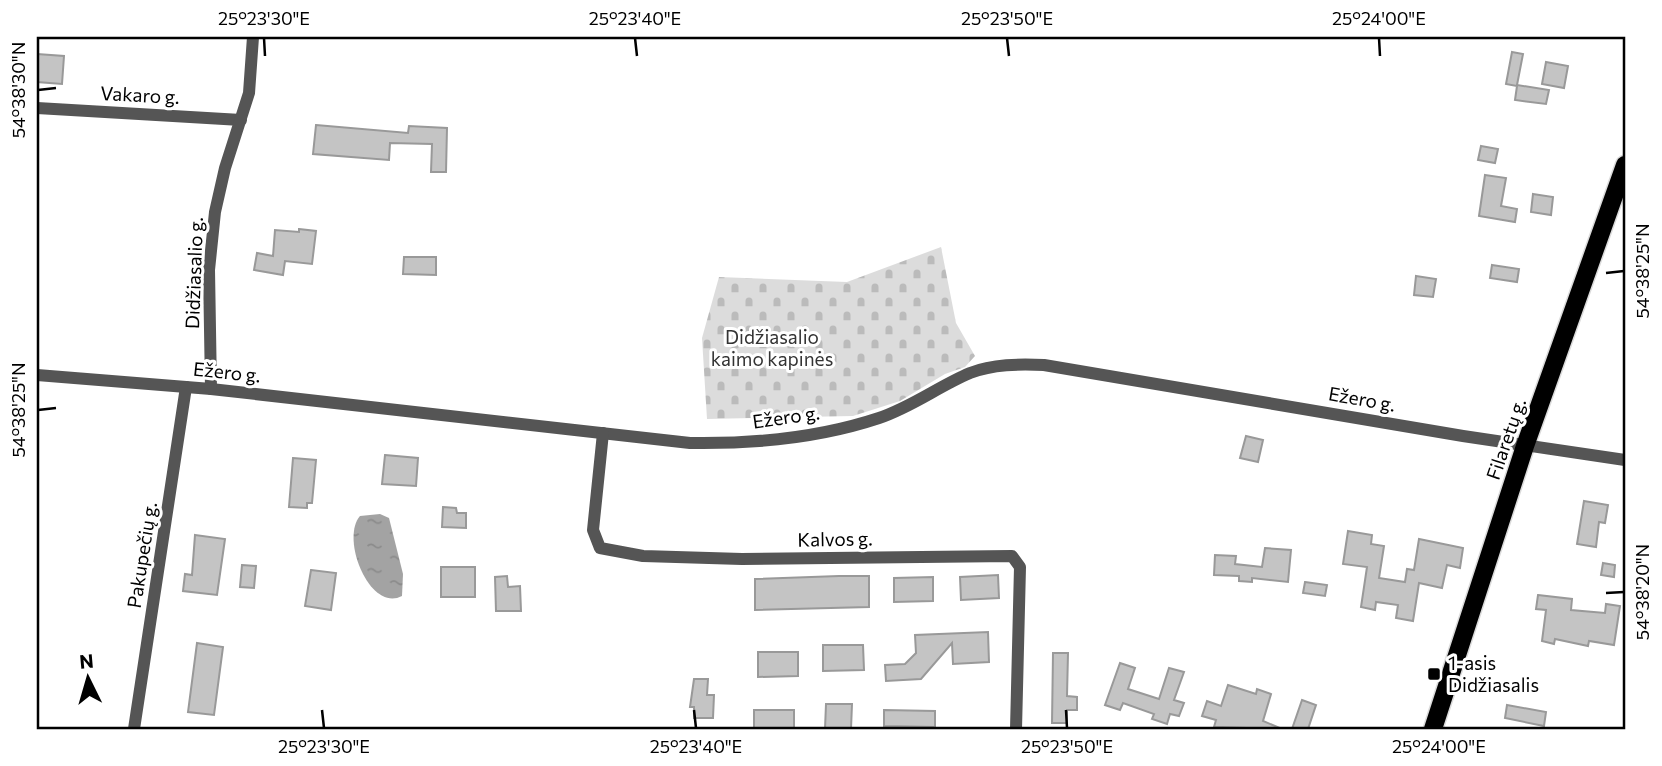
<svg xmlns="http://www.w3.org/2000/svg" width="1662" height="766" font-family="Commissioner,sans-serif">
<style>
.cemetery{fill:url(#cemetery-stones)}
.water{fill:url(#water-ripples)}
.building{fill:#c4c4c4;stroke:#999;stroke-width:2}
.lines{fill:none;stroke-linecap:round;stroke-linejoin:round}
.primary-casing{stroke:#dbdbdb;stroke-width:21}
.street{stroke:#555;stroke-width:12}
.primary{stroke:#000;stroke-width:18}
.ticks{fill:none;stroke:#000;stroke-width:2.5}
.poi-dot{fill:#000;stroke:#fff;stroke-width:2.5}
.labels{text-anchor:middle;stroke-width:6;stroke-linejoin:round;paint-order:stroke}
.street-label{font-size:19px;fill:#000;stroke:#fff}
.park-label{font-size:19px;fill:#333;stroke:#fff}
.poi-label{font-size:19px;fill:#000;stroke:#fff;text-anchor:start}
.neatline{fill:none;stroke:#000;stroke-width:2.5}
.ticks-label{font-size:18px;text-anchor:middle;fill:#000}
</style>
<defs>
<pattern id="cemetery-stones" width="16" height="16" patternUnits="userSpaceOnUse" patternTransform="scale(1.75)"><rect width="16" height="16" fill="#dcdcdc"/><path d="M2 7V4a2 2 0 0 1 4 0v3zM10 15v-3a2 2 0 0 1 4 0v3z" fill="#bbb"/></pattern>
<pattern id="water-ripples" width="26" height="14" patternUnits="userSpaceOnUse" patternTransform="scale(1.75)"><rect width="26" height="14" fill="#a3a3a3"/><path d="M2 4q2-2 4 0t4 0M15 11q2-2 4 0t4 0" fill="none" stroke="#8b8b8b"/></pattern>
</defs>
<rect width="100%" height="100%" fill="#fff"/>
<path class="cemetery" d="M941,247L956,323L975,356L965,367L945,374L900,401L853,416L707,419L702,338L719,277L847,282Z"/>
<path class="water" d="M380,514L389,518L403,574L402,596C370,613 340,539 360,516Z"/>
<g class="building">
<path d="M1512,52L1523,54L1517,85L1549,90L1546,104L1515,100L1517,86L1506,84Z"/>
<path d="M37,54L64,56L62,84L37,82Z"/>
<path d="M1546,62L1568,66L1564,88L1542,84Z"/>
<path d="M316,125L408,133L409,126L447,128L446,172H431L432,144L390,143L389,160L313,154Z"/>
<path d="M1481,146L1498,149L1495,163L1478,160Z"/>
<path d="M1485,175L1506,178L1501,206L1517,209L1515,222L1479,216Z"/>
<path d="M1533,194L1553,197L1551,215L1531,212Z"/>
<path d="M299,229L316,231L312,264L285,261L283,275L254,270L257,253L273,256L275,230L299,232Z"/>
<path d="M404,257H436V275L403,274Z"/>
<path d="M1492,265L1519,269L1517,282L1490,278Z"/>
<path d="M1416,276L1436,279L1433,297L1414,295Z"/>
<path d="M1246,436L1263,440L1258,462L1240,458Z"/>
<path d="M385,455L418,458L416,486L382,484Z"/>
<path d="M293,458L316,460L312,503H307V508L289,507Z"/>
<path d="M1584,501L1608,505L1605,523L1599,522L1596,547L1577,544Z"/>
<path d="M443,507L456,508L457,513H466V528L442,527Z"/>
<path d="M1348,531L1372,535L1371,544L1384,546L1379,578L1405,582L1407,569L1414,570L1419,539L1463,548L1460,568L1447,565L1442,588L1419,583L1413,621L1396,618L1398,605L1376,602L1375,610L1361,607L1367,567L1343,564Z"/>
<path d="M195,535L225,539L217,595L183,591L185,574L192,575Z"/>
<path d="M1265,548L1291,550L1288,582L1252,578V582L1239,581V576L1214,575L1215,555L1236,556L1235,564L1262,567Z"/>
<path d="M1603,563L1615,565L1614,577L1601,575Z"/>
<path d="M242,565L256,566L254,588L240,587Z"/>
<rect x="441" y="567" width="34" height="30"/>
<path d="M311,570L336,573L331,610L305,606Z"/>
<path d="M998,575L999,598L961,600L960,577Z"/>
<path d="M507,576L508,587L520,586L521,611H496L495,577Z"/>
<path d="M839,576H869V607L755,610V579Z"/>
<path d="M933,577V601L894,602V578Z"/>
<path d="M1305,582L1327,585L1325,596L1303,593Z"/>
<path d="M1538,595L1572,599L1571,610L1605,613L1606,604L1620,606L1614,645L1589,641L1588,646L1555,639L1554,644L1542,641L1546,610L1536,609Z"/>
<path d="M988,632L989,662L953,664L952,643L921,679L886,681L885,665L905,664L916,653L915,635Z"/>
<path d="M197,643L223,647L214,715L188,712Z"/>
<path d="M823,645H863L864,670L823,671Z"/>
<path d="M758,652H798V676L758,677Z"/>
<path d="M1053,653H1068L1067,696L1077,697V710H1067V723H1052Z"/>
<path d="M1120,663L1135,668L1128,689L1159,699L1169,668L1184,672L1174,700L1184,703L1179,716L1170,714L1167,724L1152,719L1154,714L1123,703L1120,710L1105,705Z"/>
<path d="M694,679H708L707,695H714L713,718H694V707H690Z"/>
<path d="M1228,685L1256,694L1257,689L1271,694L1263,721L1282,729L1214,727L1216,720L1202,716L1207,701L1221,706Z"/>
<path d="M1302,700L1316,705L1308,729H1292Z"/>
<path d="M826,704H852L851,729H825Z"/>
<path d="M1507,705L1546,712L1544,726L1505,718Z"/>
<rect x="754" y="710" width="40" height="19"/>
<path d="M884,710L935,711V727L884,726Z"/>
</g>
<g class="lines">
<g class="primary-casing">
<path id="primary" d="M1433,729L1525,446L1625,165"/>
</g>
<g class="street">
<path d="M37,108L241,120"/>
<path d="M37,375L211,389L690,443C753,444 819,438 879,418C912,407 939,386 970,373C993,364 1019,364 1044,365L1463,436L1625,460"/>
<path d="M211,389L209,270L215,212L225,168L249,93L253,37"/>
<path d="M603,433L593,530L600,548L643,556L742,559L1012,556L1020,567L1016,729"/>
<path d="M134,729L186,387"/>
</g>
<use href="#primary" class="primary"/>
</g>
<path class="ticks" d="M264,38L265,56M635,38L637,56M1007,38L1009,56M1379,38L1380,56M38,90L56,88M1606,273L1624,271M38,410L56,408M1606,593L1624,592M322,710L324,728M694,710L696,728M1066,710L1067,728M1437,710L1439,728"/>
<rect class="poi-dot" x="1427" y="667" width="14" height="14" rx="3.5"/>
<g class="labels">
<g class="street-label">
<text transform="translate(140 95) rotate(3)" y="7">Vakaro g.</text>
<text transform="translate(194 273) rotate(-88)" y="7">Didžiasalio g.</text>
<text transform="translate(227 372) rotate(6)" y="7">Ežero g.</text>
<text transform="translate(1362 399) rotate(10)" y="7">Ežero g.</text>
<text transform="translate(786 417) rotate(-8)" y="7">Ežero g.</text>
<text transform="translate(1506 439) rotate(-71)" y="7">Filaretų g.</text>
<text transform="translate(835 539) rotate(-1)" y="7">Kalvos g.</text>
<text transform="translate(142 555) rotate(-81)" y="7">Pakupečių g.</text>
</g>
<g class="park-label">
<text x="772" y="344">Didžiasalio<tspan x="772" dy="22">kaimo kapinės</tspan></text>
</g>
<g class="poi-label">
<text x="1448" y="670">1-asis<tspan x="1448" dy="22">Didžiasalis</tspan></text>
</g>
</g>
<rect width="1662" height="766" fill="none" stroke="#ffffff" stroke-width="77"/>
<g transform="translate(88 678) rotate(355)" stroke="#ffffff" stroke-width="5" paint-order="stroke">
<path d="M0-5L12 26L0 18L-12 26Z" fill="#000000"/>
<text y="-10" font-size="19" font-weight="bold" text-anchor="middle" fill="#000000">N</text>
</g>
<rect x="38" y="38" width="1586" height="690" class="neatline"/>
<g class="ticks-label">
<text x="264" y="25">25°23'30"E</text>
<text x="635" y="25">25°23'40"E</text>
<text x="1007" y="25">25°23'50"E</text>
<text x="1379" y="25">25°24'00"E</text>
<text transform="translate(19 90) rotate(-90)" y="6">54°38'30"N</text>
<text transform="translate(1643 271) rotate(-90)" y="6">54°38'25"N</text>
<text transform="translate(19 410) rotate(-90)" y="6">54°38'25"N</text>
<text transform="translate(1643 592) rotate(-90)" y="6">54°38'20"N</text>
<text x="324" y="753">25°23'30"E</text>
<text x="696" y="753">25°23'40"E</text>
<text x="1067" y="753">25°23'50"E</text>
<text x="1439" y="753">25°24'00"E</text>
</g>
</svg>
